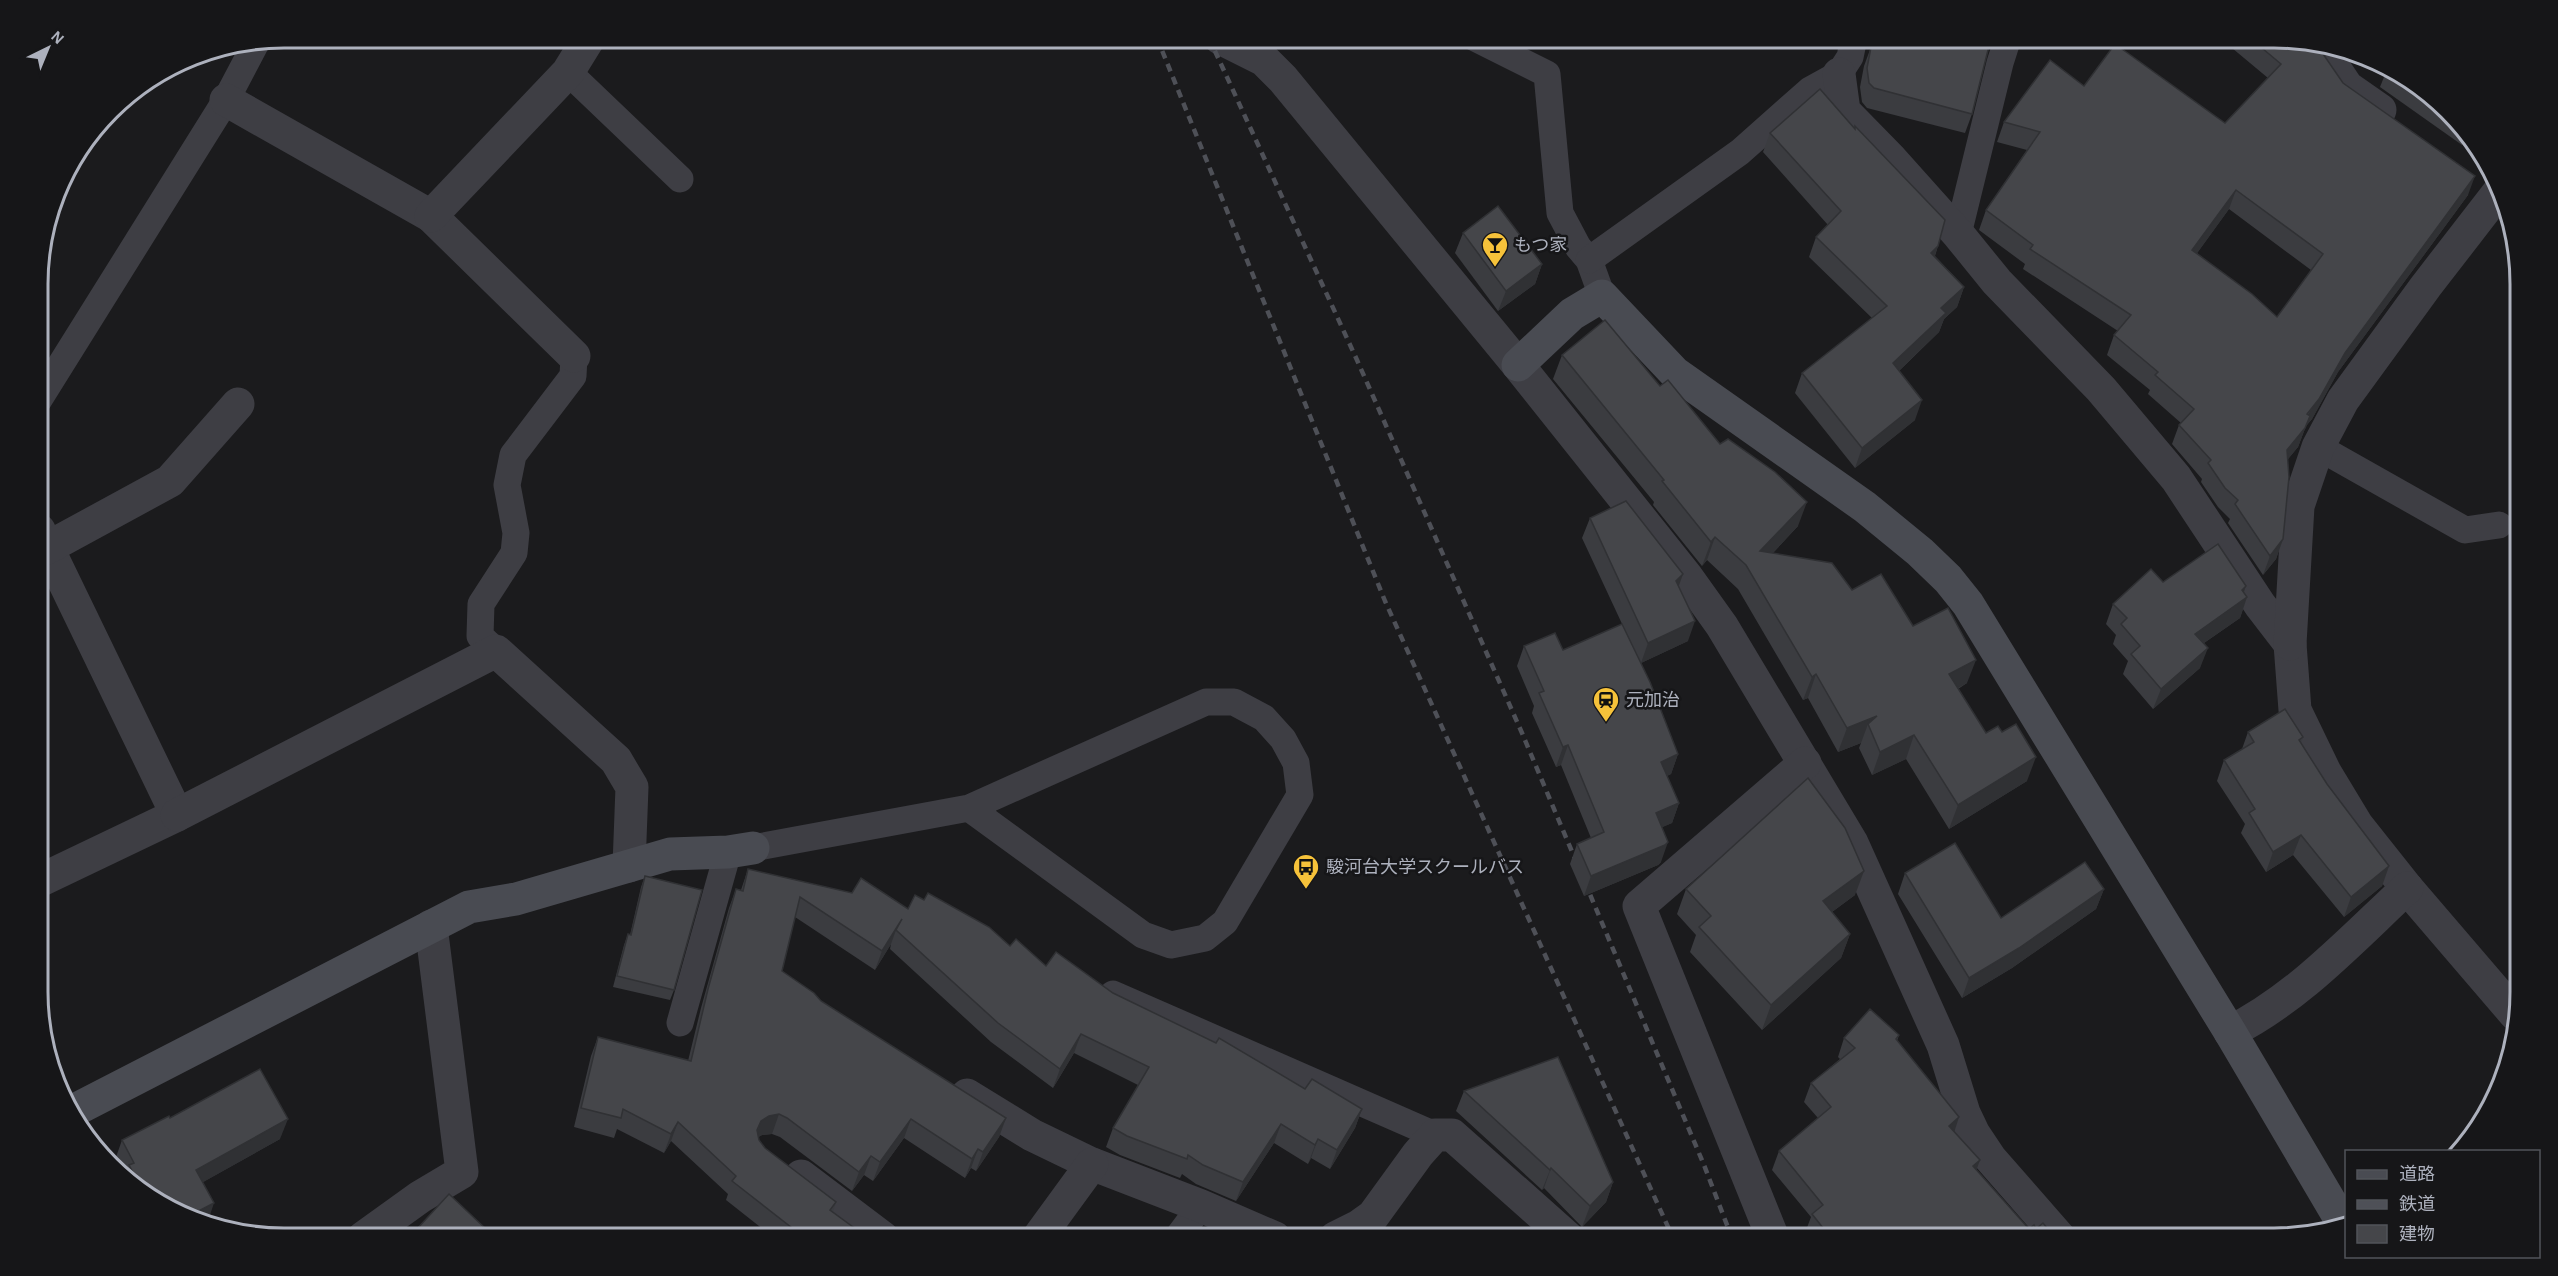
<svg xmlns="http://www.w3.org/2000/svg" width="2558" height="1276" font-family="'Alegreya Sans','Noto Sans JP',sans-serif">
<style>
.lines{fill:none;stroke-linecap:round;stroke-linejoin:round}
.lane{stroke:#3e3e44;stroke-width:27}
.street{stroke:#3e3e44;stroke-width:33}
.secondary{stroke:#494b52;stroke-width:33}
.rail{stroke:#4e5057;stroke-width:4.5;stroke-dasharray:8 6;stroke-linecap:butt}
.wall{fill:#3b3c40;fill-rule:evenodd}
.shaded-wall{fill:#303134}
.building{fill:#45464a;stroke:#303134;stroke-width:1.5;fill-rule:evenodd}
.labels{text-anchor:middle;stroke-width:5;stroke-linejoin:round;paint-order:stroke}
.poi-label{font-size:18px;fill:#adb1bd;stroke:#161618;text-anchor:start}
.rim{fill:none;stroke:#adb1bd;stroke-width:3}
</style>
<rect width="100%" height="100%" fill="#1b1b1d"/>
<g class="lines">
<g class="lane">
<path d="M1475,38L1547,74L1560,213L1578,247L1589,260L1602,296"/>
<path d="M568,72L680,179"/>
<path d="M1958,234L2000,63L2008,38"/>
<path d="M1589,260L1740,152L1810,90L1839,74L1850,57L1854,38"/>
<path d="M38,401L226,100L256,43"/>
<path d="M2318,447L2465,530L2499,525"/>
<path d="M496,651L480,636L481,604L514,553L516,533L507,485L513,455L573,376L574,356"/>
<path d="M753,848L969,808L1206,702H1234L1264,718L1283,739L1296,763L1300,795L1225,922L1205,938L1171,945L1143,935L969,808"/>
<path d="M1113,994L1435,1135"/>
<path d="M680,1023L728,852"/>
<path d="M1177,1238L1201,1206"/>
</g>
<g class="street">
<path d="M1220,38L1264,60L1283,79L1518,365L1687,577L1722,626L1852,843L1943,1045L1964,1113L1974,1134L1990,1158L2060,1238"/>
<path d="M2321,48L2347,87L2380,110"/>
<path d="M1839,74L1844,111L1890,158L1958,234L1997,282L2101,389L2176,478L2260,605L2290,644L2295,710L2325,772L2357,825L2407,888L2515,1014"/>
<path d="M226,100L431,216L574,356"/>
<path d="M431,216L568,72L589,38"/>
<path d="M39,530L177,815L39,881"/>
<path d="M47,548L170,481L238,404"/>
<path d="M2290,644L2298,506L2318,447L2343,400L2426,286L2501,189"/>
<path d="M177,815L496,651L616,760L632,787L629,866"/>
<path d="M2230,1032C2298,998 2351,940 2407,888"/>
<path d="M967,1095L1032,1135L1092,1164L1201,1206L1275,1238"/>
<path d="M801,1176L883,1238"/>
<path d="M363,1238L420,1197L462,1172L431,926"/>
<path d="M1038,1238L1092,1164"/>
<path d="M1335,1238L1359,1226L1373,1216L1418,1154L1435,1135H1452L1568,1238"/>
<path d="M1773,1238L1639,906L1805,763"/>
</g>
<g class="secondary">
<path d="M1518,365L1572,314L1602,296L1675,373L1865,507L1920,552L1948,579L1968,604L2230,1032L2345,1227"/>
<path d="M71,1112L469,907L516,899L670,854L728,852L753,848"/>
</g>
<g class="rail">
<path d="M1157,38L1385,601L1673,1238"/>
<path d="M1209,38L1357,360L1522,733L1704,1165L1732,1238"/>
</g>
</g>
<g class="wall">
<path d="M1879,38H1982L1972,114L1965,133L1867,108L1862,102L1860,87L1864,66L1871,47L1877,48Z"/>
<path d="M2220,38H2274L2343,83L2468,195L2338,372L2312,419L2306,426L2298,447L2287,460L2283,539L2276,559L2263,575L2228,523L2230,519L2218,507L2201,482L2202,479L2172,444L2179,425L2181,423L2148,394L2150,390L2107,355L2114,335L2118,331L2023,269L2025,264L1979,230L1986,210L2027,150L1997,142L2004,122L2084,86L2225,123L2268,78ZM2229,209L2311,270L2277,317L2197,253Z"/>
<path d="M2388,67L2470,134L2462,145L2380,87Z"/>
<path d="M1770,133L1938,246L1935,256L1964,287L1957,307L1944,319L1939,332L1899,371L1915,420L1855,468L1795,393L1802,373L1872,318L1809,257L1816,237L1828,225L1763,152Z"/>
<path d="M1463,233L1542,264L1535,284L1498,311L1455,253Z"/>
<path d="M1562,355L1660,386L1720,444L1798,526L1773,553L1852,590L1913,626L1967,683L1958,689L1986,733L2027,781L1949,829L1906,759L1872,775L1859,748L1861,743L1838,752L1808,698L1803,700L1738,589L1707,560L1702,566L1653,505L1654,502L1553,379Z"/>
<path d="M1590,518L1679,586L1688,641L1641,663L1678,754L1671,774L1667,776L1679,803L1672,823L1662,827L1661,862L1658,865L1584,896L1570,864L1577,844L1591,838L1561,765L1556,767L1532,713L1534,706L1517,666L1524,646L1637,656L1582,538Z"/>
<path d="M2163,582L2246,586L2243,592L2247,597L2240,618L2204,643L2200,668L2153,709L2123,674L2128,661L2113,644L2116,635L2106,624L2113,604Z"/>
<path d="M2248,732L2303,737L2301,743L2327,784L2389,866L2382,886L2344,917L2293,855L2266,872L2241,833L2245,824L2217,781L2224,760L2242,749Z"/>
<path d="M748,869L908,909L1010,946L1046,966L1113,993L1305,1089L1362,1109L1355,1128L1330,1169L1311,1158L1308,1164L1274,1143L1236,1201L1196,1184L1182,1174L1180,1178L1120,1155L1106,1147L1113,1128L1138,1085L1074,1053L1053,1088L991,1042L890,949L891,944L875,970L795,917L782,971L821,1001L1006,1118L999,1137L976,1171L971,1168L965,1178L904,1138L873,1181L864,1175L852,1191L780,1137L772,1134L762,1135L758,1137L759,1140L765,1148L836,1202L833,1212L868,1238H774L726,1200L728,1194L671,1141L664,1153L617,1129L614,1138L574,1127L591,1056L598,1037L688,1061L701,1008L729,908L736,889L741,890Z"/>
<path d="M1905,873L2001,918L2104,889L2096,909L2012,968L1962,998L1898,894Z"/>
<path d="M645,876L674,990L670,1000L613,987L624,945L628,934L630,935L641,887Z"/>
<path d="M1686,889L1855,895L1832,912L1850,934L1841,958L1762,1030L1690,952L1696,935L1677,914Z"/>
<path d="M1899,1035L1897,1041L1954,1131L1980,1160L1976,1170L2029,1229H2036L2055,1238H1809L1805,1233L1811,1217L1772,1170L1779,1151L1818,1118L1804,1102L1811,1083L1840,1059L1838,1057L1844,1038Z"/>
<path d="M1464,1091L1613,1182L1606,1202L1582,1227L1544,1188L1542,1190L1456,1111Z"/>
<path d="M170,1118L280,1139L203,1182L175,1213L118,1166L115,1160L122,1140Z"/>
<path d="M417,1229L488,1231L485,1238H414Z"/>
</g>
<g class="shaded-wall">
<path d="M2467,132L2470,135L2462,145Z"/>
<path d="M2475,176L2468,195L2338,372L2312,419L2306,426L2298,447L2280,469L2287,450L2345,353Z"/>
<path d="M2236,190L2229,209L2185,270L2192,250Z"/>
<path d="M1938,246L1931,266V253Z"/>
<path d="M1542,264L1535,284L1498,311L1506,291Z"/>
<path d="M1964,287L1957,307L1944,319L1939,332L1886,383L1893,363L1941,308Z"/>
<path d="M1922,400L1915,420L1855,468L1862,448Z"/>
<path d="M1807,502L1798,526L1752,575L1760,551Z"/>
<path d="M1715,537L1707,560L1702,566L1711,542Z"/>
<path d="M2283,539L2276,559L2263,575L2270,556Z"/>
<path d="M1683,574L1676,594V581Z"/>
<path d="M2246,586L2240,603L2247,597L2240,618L2188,654L2195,634Z"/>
<path d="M1695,621L1688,641L1641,663L1648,643Z"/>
<path d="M2208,648L2200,668L2153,709L2161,689Z"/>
<path d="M1976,660L1967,683L1940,698L1949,674Z"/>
<path d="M1816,674L1808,698L1803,700L1812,677Z"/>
<path d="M1877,716L1868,724L1861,743L1838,752L1847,728Z"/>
<path d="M1914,735L1906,759L1872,775L1880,752Z"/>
<path d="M1568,745L1561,765L1556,767L1563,747Z"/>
<path d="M1678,754L1671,774L1653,782L1661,762Z"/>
<path d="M2036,757L2027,781L1949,829L1958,805Z"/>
<path d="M1679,803L1672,823L1649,833L1656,813Z"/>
<path d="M2301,835L2293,855L2266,872L2273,852Z"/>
<path d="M1668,842L1661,862L1658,865L1584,896L1591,876Z"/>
<path d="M2389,866L2382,886L2344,917L2351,897Z"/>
<path d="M1864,871L1855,895L1814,925L1823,901Z"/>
<path d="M2104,889L2096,909L2012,968L1962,998L1969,978Z"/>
<path d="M902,919L896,930L891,944L875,970L882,951Z"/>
<path d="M1850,934L1841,958L1762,1030L1771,1005Z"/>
<path d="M1081,1034L1074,1053L1053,1088L1060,1069Z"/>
<path d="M1362,1109L1355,1128L1330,1169L1337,1150Z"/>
<path d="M779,1114L772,1134L762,1135L754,1140L751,1149L761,1121L769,1116Z"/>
<path d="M1959,1117L1953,1136L1949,1126Z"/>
<path d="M1006,1118L999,1137L976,1171L983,1152Z"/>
<path d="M288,1119L280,1139L189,1190L196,1170Z"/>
<path d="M911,1119L904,1138L873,1181L880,1162Z"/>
<path d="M678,1122L671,1141L664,1153L671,1134Z"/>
<path d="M1281,1124L1274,1143L1236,1201L1243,1182Z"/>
<path d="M1318,1139L1311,1158L1308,1164L1315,1145Z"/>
<path d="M978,1149L971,1168L965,1178L972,1159Z"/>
<path d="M871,1156L864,1175L852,1191L859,1172Z"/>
<path d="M1980,1160L1973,1179V1166Z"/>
<path d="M1551,1168L1544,1188L1542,1190L1550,1170Z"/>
<path d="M1613,1182L1606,1202L1582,1227L1590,1206Z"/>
<path d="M214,1203L208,1221L189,1216Z"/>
<path d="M488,1231L485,1238H481Z"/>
</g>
<g class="building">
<path d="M1882,38H1979L1978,39L1990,42L1972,114L1874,88L1869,83L1867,68L1871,47L1879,48Z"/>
<path d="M2250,38H2274L2319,48L2343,83L2475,176L2345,353L2319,399L2307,414L2310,416L2305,428L2287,450L2289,477L2283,539L2270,556L2235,504L2238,500L2225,488L2208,463L2211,460L2179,425L2194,409L2155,375L2158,372L2114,335L2131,315L2030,249L2033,245L1986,210L2040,132L2004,122L2050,60L2084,86L2115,44L2225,123L2281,64ZM2236,190L2323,254L2277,317L2252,294L2192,250Z"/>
<path d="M1820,89L1855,129V126L1945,220L1938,246L1931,253L1964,287L1941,308L1946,313L1893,363L1922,400L1862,448L1802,373L1887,306L1816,237L1841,211L1770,133Z"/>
<path d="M1498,206L1542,264L1506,291L1463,233Z"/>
<path d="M1605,320L1660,386L1668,380L1720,444L1728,439L1775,472L1807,502L1760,551L1832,563L1852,590L1881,574L1913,626L1948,608L1976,660L1949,674L1986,733L1998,726L2002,732L2016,724L2036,757L1958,805L1914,735L1880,752L1868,724L1877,716L1847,728L1816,674L1812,677L1746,565L1715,537L1711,542L1662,481L1664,480L1562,355Z"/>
<path d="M1626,501L1683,574L1676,581L1695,621L1648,643L1590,518Z"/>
<path d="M2218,544L2246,586L2242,590L2247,597L2195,634L2208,648L2161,689L2131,654L2140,646L2121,624L2127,618L2113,604L2151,569L2163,582Z"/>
<path d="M1622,624L1650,682L1678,754L1661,762L1679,803L1656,813L1668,842L1665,845L1591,876L1577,844L1604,832L1568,745L1563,747L1539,693L1544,691L1524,646L1555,633L1563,650Z"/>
<path d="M2285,709L2303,737L2299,740L2327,784L2389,866L2351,897L2301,835L2273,852L2249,813L2255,809L2224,760L2254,742L2248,732Z"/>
<path d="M1808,778L1845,828L1864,871L1823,901L1850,934L1771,1005L1699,927L1711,916L1686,889Z"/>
<path d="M1955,843L2001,918L2085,862L2104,889L2019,948L1969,978L1905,873Z"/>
<path d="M748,869L852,893L861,878L908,909L915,895L924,900L928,893L989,927L1010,946L1016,939L1046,966L1056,952L1113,993L1216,1043L1219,1038L1305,1089L1312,1079L1362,1109L1337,1150L1318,1139L1315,1145L1281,1124L1243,1182L1203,1165L1188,1155L1187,1159L1127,1136L1113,1128L1149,1067L1081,1034L1060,1069L998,1023L896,930L902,919L882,951L800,897L782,971L814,993L821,1001L1006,1118L983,1152L978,1149L972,1159L911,1119L880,1162L871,1156L859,1172L787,1118L779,1114L769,1116L761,1121L757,1130L759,1140L765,1148L836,1202L830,1210L868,1238H805L732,1181L736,1176L678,1122L671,1134L623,1109L621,1118L581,1108L598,1037L691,1061L708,989L736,889L743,891Z"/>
<path d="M645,876L702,890L674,990L617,976L628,934L631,935Z"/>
<path d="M1870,1009L1899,1035L1896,1039L1959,1117L1949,1126L1980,1160L1973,1166L2029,1229L2034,1225L2036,1229L2043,1223L2055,1238H1831L1812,1214L1823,1205L1779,1151L1831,1107L1811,1083L1855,1048L1844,1038Z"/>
<path d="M1558,1057L1613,1182L1590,1206L1551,1168L1550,1170L1464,1091Z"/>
<path d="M260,1069L288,1119L196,1170L214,1203L189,1216L175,1213L139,1184L129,1165L134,1163L122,1140L169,1116L170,1118Z"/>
<path d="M449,1194L488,1231L481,1238H427L417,1229Z"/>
</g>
<defs>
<g id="bar-pin" transform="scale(1.35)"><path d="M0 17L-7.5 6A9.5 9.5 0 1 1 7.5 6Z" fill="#f6c23a" stroke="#161618"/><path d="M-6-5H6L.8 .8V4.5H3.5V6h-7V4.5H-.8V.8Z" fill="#111"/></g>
<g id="station-pin" transform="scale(1.35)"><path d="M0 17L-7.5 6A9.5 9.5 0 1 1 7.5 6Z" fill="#f6c23a" stroke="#161618"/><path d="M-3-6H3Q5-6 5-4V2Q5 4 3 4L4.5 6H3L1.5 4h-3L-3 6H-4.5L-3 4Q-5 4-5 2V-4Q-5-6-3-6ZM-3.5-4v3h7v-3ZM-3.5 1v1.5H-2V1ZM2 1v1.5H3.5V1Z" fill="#111"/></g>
<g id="bus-pin" transform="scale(1.35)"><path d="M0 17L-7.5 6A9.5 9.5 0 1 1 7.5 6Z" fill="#f6c23a" stroke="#161618"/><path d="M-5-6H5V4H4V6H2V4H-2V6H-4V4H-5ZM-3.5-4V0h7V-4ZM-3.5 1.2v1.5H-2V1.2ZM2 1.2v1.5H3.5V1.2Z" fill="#111"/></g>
</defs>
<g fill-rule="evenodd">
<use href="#bar-pin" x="1495" y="245"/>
<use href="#station-pin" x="1606" y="700"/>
<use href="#bus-pin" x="1306" y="867"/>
</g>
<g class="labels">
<g class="poi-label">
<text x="1514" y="251">もつ家</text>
<text x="1626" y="706">元加治</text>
<text x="1326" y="873">駿河台大学スクールバス</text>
</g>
</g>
<path d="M0 0H2558V1276H0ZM284 48H2274A236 236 0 0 1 2510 284V992A236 236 0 0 1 2274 1228H284A236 236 0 0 1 48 992V284A236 236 0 0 1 284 48Z" fill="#161618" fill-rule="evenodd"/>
<path class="rim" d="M284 48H2274A236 236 0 0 1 2510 284V992A236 236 0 0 1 2274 1228H284A236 236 0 0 1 48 992V284A236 236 0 0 1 284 48Z"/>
<rect x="2345" y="1150" width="195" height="108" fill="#161618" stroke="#52545a" stroke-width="1.5"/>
<rect x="2357" y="1170" width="30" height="9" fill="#494b52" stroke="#52545a" stroke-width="1.5"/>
<text x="2399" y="1180" font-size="18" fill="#adb1bd">道路</text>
<rect x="2357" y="1200" width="30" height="9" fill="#4e5057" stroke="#52545a" stroke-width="1.5"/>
<text x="2399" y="1210" font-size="18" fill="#adb1bd">鉄道</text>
<rect x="2357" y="1225" width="30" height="18" fill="#45464a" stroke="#52545a" stroke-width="1.5"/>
<text x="2399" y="1240" font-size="18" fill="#adb1bd">建物</text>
<g transform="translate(48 48) rotate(43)" stroke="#161618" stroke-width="4.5" paint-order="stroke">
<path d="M0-4.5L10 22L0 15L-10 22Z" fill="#adb1bd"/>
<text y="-9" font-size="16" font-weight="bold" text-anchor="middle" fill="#adb1bd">N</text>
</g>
</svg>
